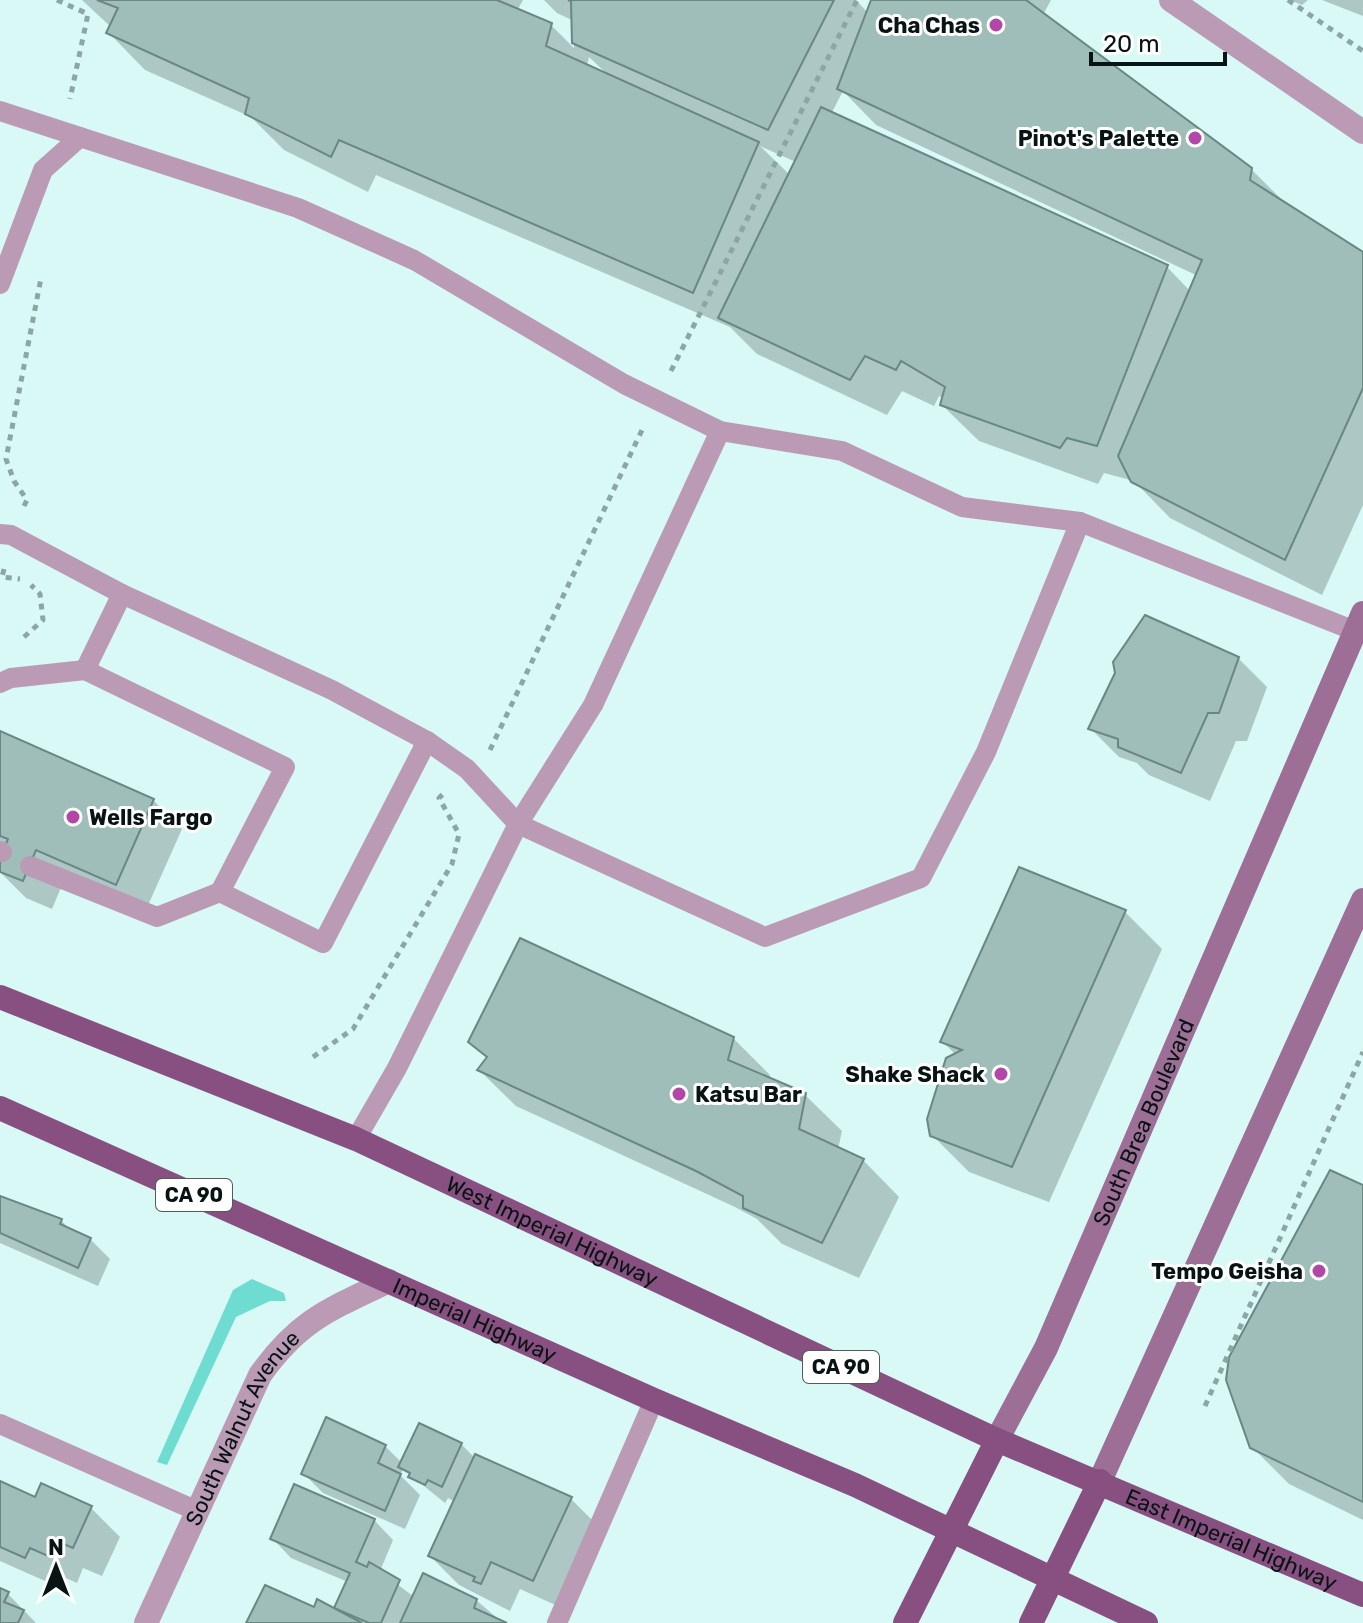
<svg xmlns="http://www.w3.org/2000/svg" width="1363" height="1623" font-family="Rubik,sans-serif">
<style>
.green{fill:#6fdcd1}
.shadow{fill:#0003;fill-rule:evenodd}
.building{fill:#9fbeba;stroke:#698783;stroke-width:2}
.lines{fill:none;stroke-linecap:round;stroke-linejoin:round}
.path{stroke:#8da6a3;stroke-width:5;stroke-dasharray:6 6;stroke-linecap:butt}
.service{stroke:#ba9ab4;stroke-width:20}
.minor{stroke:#ba9ab4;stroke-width:24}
.secondary{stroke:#9d6f97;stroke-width:24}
.primary{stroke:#885081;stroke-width:24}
.poi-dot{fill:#b247a7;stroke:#fff;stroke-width:3}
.labels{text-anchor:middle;stroke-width:6;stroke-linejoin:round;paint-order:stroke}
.shield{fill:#fff;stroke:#525a5a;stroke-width:2}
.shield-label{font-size:20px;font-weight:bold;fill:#081413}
.poi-label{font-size:22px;font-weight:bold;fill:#081413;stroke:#fff;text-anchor:end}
.street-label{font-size:22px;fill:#081413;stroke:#fff}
</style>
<rect width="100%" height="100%" fill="#d8f9f5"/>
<path class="green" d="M252,1279L284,1293L286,1301H270L236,1317L167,1465L157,1462L233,1290Z"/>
<g class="shadow">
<path d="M82,0H523L517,11L551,25L574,48V21L557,13L544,0H856L868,13L873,0H1051L1043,15L1251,169L1288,206L1363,254V505L1322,595L1170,518L1134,481L1104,473L1098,484L979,441L942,405L943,399L939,396L934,406L902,391L887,415L757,354L730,327L376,175L368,192L284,150L251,117L145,70L109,33L111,27ZM589,57L608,75L587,66ZM843,91L876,125L1198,276L1191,292L1167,267L831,114ZM760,146L796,162L790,175Z"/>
<path d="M1290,0H1308L1302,5Z"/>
<path d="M1322,0H1363V16Z"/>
<path d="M1238,658L1267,687L1247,741H1236L1210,801L1149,775L1137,763L1119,757L1091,729Z"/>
<path d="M0,733L153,800L182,829L145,912L65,878L52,909L26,898L0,872Z"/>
<path d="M1020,870L1125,912L1162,949L1049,1202L969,1172L932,1135L956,1055L942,1041Z"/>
<path d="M733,1038L770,1075L769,1080L805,1095L842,1131L838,1149L863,1160L899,1197L859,1278L782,1244L757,1219L735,1207L516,1106L479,1070L488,1059L470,1041Z"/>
<path d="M1363,1187V1520L1289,1484L1252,1447Z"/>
<path d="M0,1198L61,1220L71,1231L90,1239L110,1259L98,1286L0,1243Z"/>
<path d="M461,1444L475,1458L570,1498L599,1527L562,1608L520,1589L510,1611L459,1585L430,1556L455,1502L448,1498L445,1503L403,1469L400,1475L420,1495L405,1529L323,1493L303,1473L385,1446L402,1463Z"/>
<path d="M0,1481L36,1499L91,1508L120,1537L102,1576L83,1568L77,1583L59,1575L54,1585L0,1561Z"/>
<path d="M374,1520L393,1540L380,1571L414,1597L476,1600L503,1623H250L315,1609L335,1612L348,1582L291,1558L272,1538Z"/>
<path d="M0,1590L8,1594L36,1623H0Z"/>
</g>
<g class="building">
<path d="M97,0H497L552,23L546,46L759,142L693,293L339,140L331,157L245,114L249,98L106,33L118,8Z"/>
<path d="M568,0H834L768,130L572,43L571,1Z"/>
<path d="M871,0H1026L1252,168L1250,180L1363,252V388L1285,560L1131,482L1118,456L1202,260L837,89Z"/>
<path d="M821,107L1168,265L1097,446L1067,438L1060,448L940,405L945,387L901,361L896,370L865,356L850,380L718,318Z"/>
<path d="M1145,615L1239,657L1219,713H1208L1181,773L1118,747V739L1088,729L1115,673L1113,662Z"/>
<path d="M0,731L154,799L116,885L36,850L23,881L0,872V857L8,839L0,836Z"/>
<path d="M1019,867L1126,910L1012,1167L930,1136L927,1119L946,1058L962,1050L940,1042Z"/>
<path d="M520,938L734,1037L728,1060L806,1093L799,1129L864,1159L822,1243L743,1208V1196L696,1171L477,1070L487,1057L468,1042Z"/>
<path d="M1330,1170L1363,1185V1502L1250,1448L1226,1380L1229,1357Z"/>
<path d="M0,1196L62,1219L60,1224L91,1238L78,1268L0,1233Z"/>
<path d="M326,1417L386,1445L378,1463L401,1474L385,1511L301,1474Z"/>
<path d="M419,1423L462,1443L442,1487L428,1480L425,1485L408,1477L410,1473L398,1467Z"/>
<path d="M475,1454L572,1497L533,1581L491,1562L481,1584L473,1581L475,1577L428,1556Z"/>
<path d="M0,1481L35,1497L41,1483L92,1506L73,1548L54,1540L48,1556L30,1548L25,1558L0,1547Z"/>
<path d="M294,1484L375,1519L356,1562L367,1567L369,1562L400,1580L381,1623H369L334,1608L350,1573L270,1539Z"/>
<path d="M423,1573L477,1599L474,1608L507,1623H400Z"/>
<path d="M265,1585L314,1607L317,1599L362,1623H246Z"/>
<path d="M0,1588L9,1592L4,1602L24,1610L18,1623H0Z"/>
</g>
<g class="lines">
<g class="path">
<path d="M57,0L88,14L70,99"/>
<path d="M1288,0L1363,51"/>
<path d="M671,371L857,0"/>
<path d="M24,506L27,500L14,481L6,459L41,278"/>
<path d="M4,569L2,577L20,579"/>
<path d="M24,637L43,620L40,594L31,585"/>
<path d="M490,750L642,430"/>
<path d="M313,1057L353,1029L452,864L459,834L439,798L445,792"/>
<path d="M1205,1406L1363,1052"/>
</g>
<g class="service">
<path d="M0,111L298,208L414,260L624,384L720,431L842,451L962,507L1080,522L1355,631"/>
<path d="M0,284L43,170L80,137"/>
<path d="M0,534L11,535L122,594L332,690L427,741L467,769L518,824L765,937L921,878L986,752L1080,522"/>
<path d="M122,594L85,670L285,767L220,892L323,943L427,741"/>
<path d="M0,683L11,678L85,670"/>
<path d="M0,851L2,852"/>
<path d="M30,866L157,917L220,892"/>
<path d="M356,1139L397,1068L518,824L593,705L720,431"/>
<path d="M0,1424L197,1511"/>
<path d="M557,1623L654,1400"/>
</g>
<g class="minor">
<path d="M1171,0L1363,132"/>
<path id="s1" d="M146,1623L260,1375C299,1320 330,1309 389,1281"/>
</g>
<g class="secondary">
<path id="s2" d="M997,1440L1046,1348L1363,613"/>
<path d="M1100,1481L1363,900"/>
</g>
<g class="primary">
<path id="s3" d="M0,997L356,1139L997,1440L1363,1595"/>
<path id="s4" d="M0,1108L654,1400L855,1485L1146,1623"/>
<path d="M905,1623L997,1440"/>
<path d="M1031,1623L1100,1481"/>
</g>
</g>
<g class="poi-dot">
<circle cx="996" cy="25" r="8"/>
<circle cx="1195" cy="138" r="8"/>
<circle cx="73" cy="817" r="8"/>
<circle cx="1001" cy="1074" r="8"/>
<circle cx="679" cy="1094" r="8"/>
<circle cx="1319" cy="1271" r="8"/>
</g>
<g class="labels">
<g class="shield">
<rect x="156" y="1179" width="76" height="32" rx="6"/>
<rect x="803" y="1351" width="76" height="32" rx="6"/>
</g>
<g class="shield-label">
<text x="194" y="1202">CA 90</text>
<text x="841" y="1374">CA 90</text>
</g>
<g class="poi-label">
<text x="980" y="33">Cha Chas</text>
<text x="1179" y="146">Pinot's Palette</text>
<text x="89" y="825" text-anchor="start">Wells Fargo</text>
<text x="985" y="1082">Shake Shack</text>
<text x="695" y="1102" text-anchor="start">Katsu Bar</text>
<text x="1303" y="1279">Tempo Geisha</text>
</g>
<g class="street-label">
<text dy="8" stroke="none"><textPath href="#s2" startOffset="350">South Brea Boulevard</textPath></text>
<text dy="8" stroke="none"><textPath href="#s3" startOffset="600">West Imperial Highway</textPath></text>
<text dy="8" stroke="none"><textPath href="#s4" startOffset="520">Imperial Highway</textPath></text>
<text dy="8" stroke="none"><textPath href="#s1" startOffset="218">South Walnut Avenue</textPath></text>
<text dy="8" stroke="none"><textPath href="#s3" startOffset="1346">East Imperial Highway</textPath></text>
</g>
</g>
<g transform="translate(56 1567)" stroke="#ffffff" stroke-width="6" paint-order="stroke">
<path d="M0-6L14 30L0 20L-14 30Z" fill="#081413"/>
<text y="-12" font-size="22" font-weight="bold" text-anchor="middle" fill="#081413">N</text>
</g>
<path d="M1091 52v12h134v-12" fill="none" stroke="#081413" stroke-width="4"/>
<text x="1103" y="52" font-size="24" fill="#081413" stroke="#ffffff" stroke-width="6" paint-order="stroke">20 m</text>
</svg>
